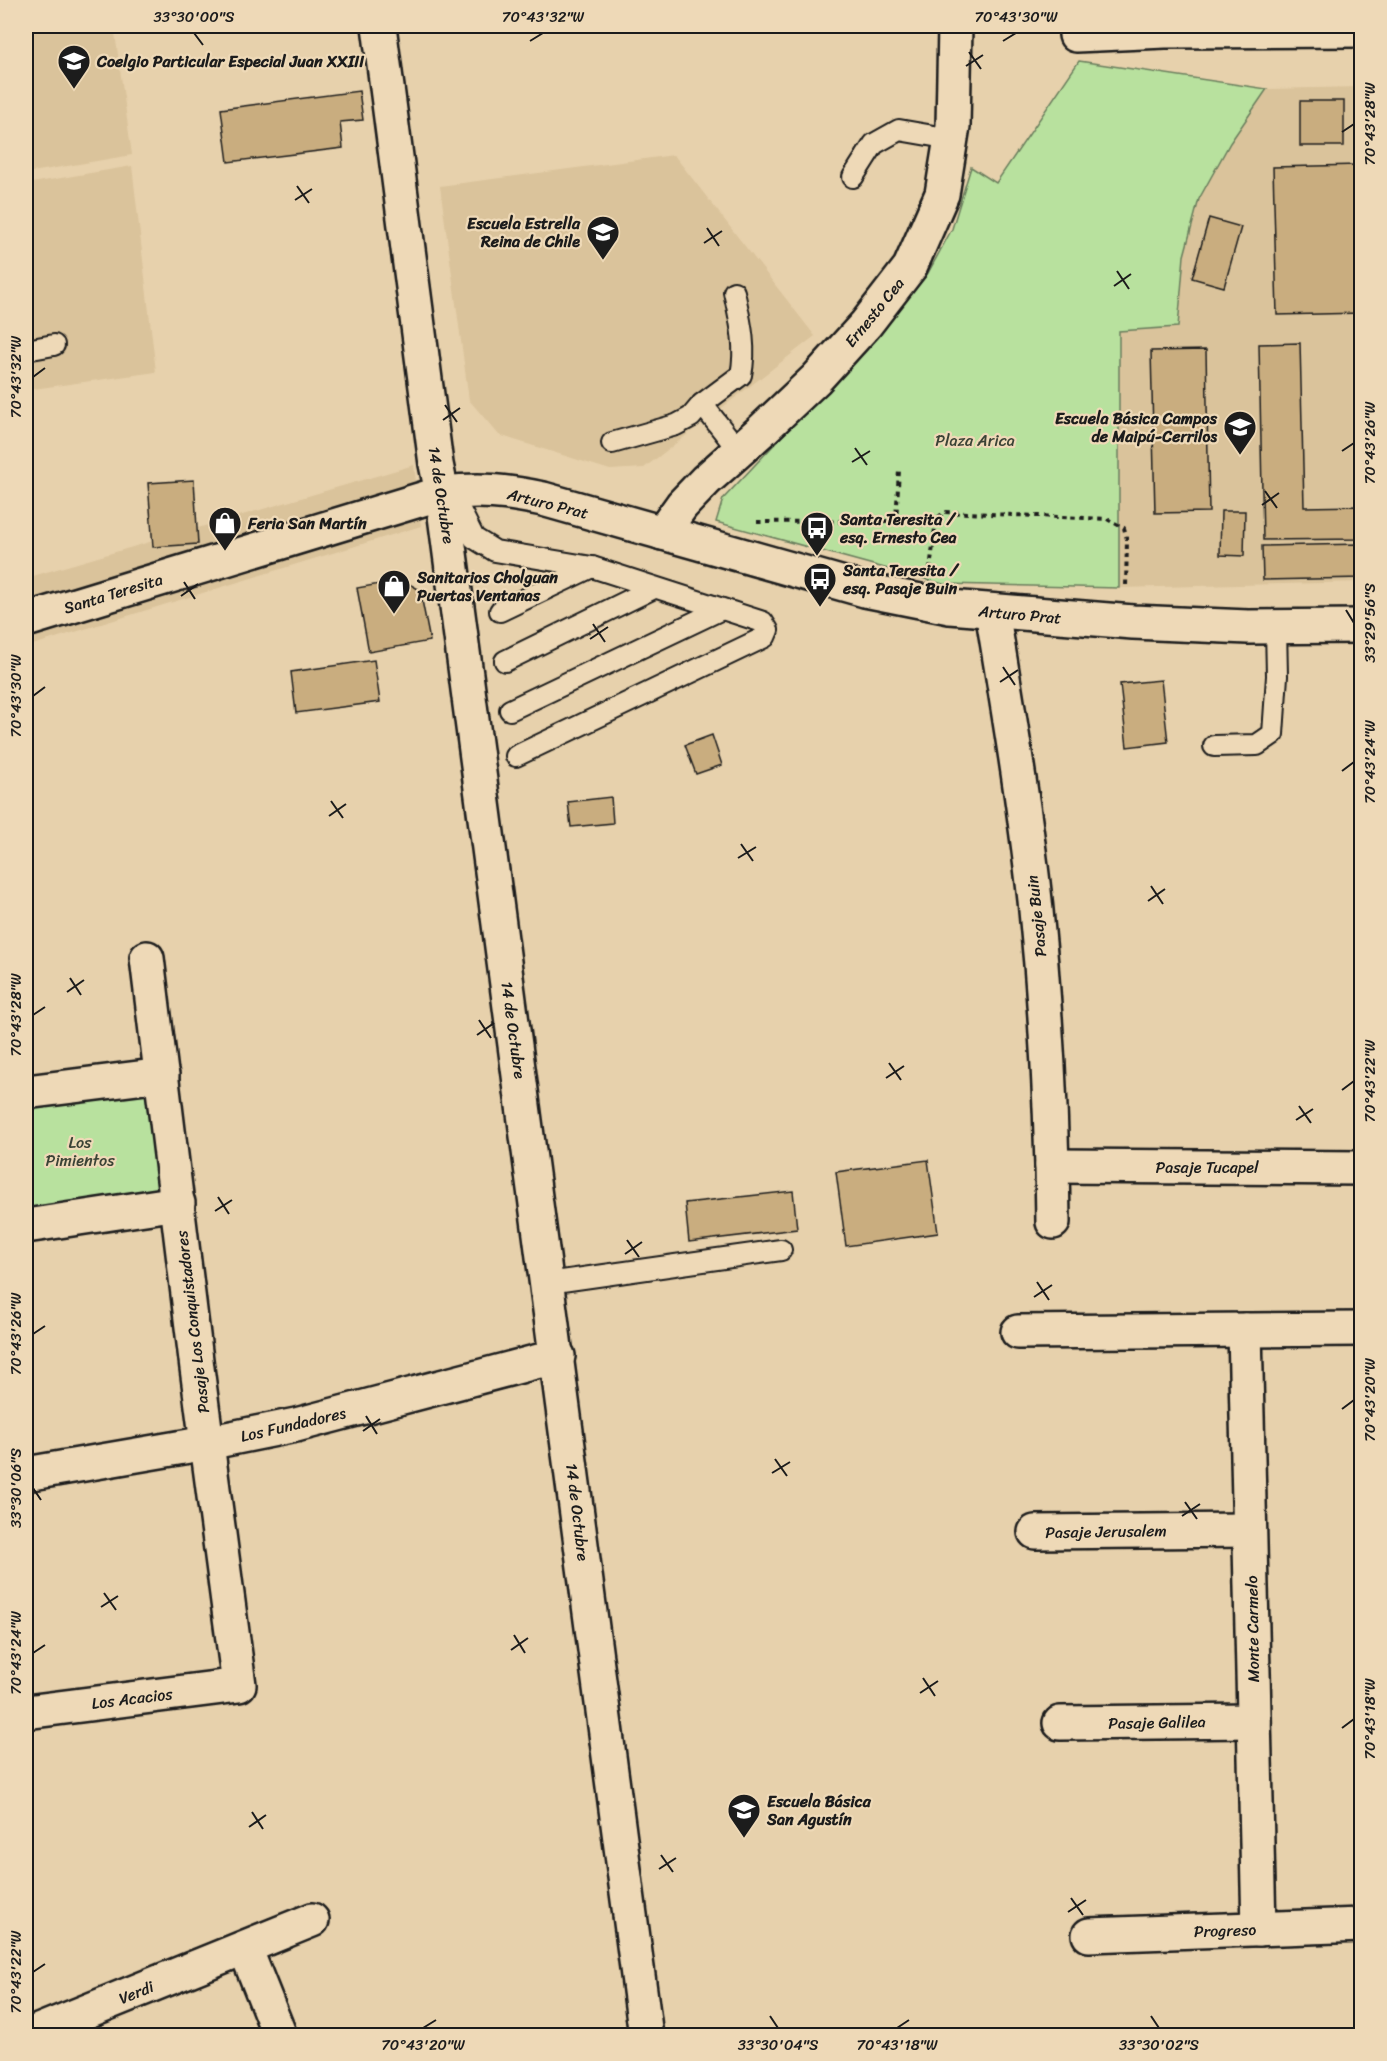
<svg xmlns="http://www.w3.org/2000/svg" width="1387" height="2061" font-family="Sriracha,sans-serif">
<style>
.built{fill:#dac39b}
.green{fill:#b8e19e;stroke:#6a7e5d;stroke-width:1.5}
.building{fill:#c9ad7f;stroke:#1c1c1c;stroke-width:1.5}
.lines{fill:none;stroke-linecap:round;stroke-linejoin:round}
.service-casing{stroke:#1c1c1c;stroke-width:24}
.minor-casing{stroke:#1c1c1c;stroke-width:38}
.tertiary-casing{stroke:#1c1c1c;stroke-width:38}
.path{stroke:#1c1c1c;stroke-width:4;stroke-dasharray:4.5 4.5;stroke-linecap:butt}
.service{stroke:#eed9b7;stroke-width:20}
.minor{stroke:#eed9b7;stroke-width:33}
.tertiary{stroke:#eed9b7;stroke-width:33}
.ticks{fill:none;stroke:#1c1c1c;stroke-width:2}
.labels{text-anchor:middle;stroke-width:4.5;stroke-linejoin:round;paint-order:stroke}
.poi-label{font-size:16px;font-weight:bold;fill:#1c1c1c;stroke:#eed9b7;text-anchor:start}
.street-label{font-size:16px;fill:#1c1c1c;stroke:#eed9b7}
.park-label{font-size:16px;fill:#3b4336;stroke:#eed9b7}
.neatline{fill:none;stroke:#1c1c1c;stroke-width:2}
.ticks-label{font-size:15px;text-anchor:middle;fill:#1c1c1c}
</style>
<rect width="100%" height="100%" fill="#e7d1ac"/>
<filter id="ink" filterUnits="userSpaceOnUse"><feTurbulence type="fractalNoise" baseFrequency=".0167" numOctaves="2"/><feDisplacementMap in="SourceGraphic" scale="12" xChannelSelector="R" yChannelSelector="G"/><feConvolveMatrix kernelMatrix="1 2 1 2 8 2 1 2 1" color-interpolation-filters="sRGB"/></filter>
<g filter="url(#ink)">
<g class="built">
<path d="M26,26H114L132,155L26,173Z"/>
<path d="M1361,87V582L1119,588V330L1184,256L1199,199L1230,143L1267,89Z"/>
<path d="M674,155L815,336L644,468L610,470L499,435L469,400L440,186Z"/>
<path d="M132,166L156,372L26,390V184Z"/>
<path d="M414,465L421,526L26,647V578Z"/>
</g>
<g class="green">
<path d="M1079,61L1267,89L1230,143L1199,199L1184,256L1178,327L1119,331V588L943,584L716,522L723,499L880,332L928,273L952,229L971,167L996,183Z"/>
<path d="M146,1092L158,1192L26,1212V1104Z"/>
</g>
<g class="building">
<path d="M359,91L363,120L340,122L343,148L228,162L221,109Z"/>
<rect x="1300" y="101" width="44" height="45"/>
<path d="M1358,165L1362,313L1277,315L1273,167Z"/>
<path d="M1209,218L1241,227L1224,287L1192,278Z"/>
<path d="M1300,343L1304,507L1362,506V539L1263,540L1259,344Z"/>
<path d="M1206,350L1209,512L1155,513L1151,351Z"/>
<path d="M194,480L198,544L153,547L148,483Z"/>
<path d="M1221,511H1245L1244,556L1220,555Z"/>
<path d="M1362,544V578L1263,580L1262,546Z"/>
<path d="M402,580L420,590L430,641L369,652L357,588Z"/>
<path d="M374,660L380,702L296,713L291,672Z"/>
<path d="M1161,680L1168,742L1127,747L1120,684Z"/>
<path d="M712,735L722,765L696,774L685,745Z"/>
<path d="M611,797L613,823L571,827L568,802Z"/>
<path d="M928,1160L938,1233L846,1246L836,1172Z"/>
<path d="M793,1191L797,1229L689,1242L685,1203Z"/>
</g>
<g class="lines">
<g class="service-casing">
<g id="service">
<path d="M853,177L874,144L899,130L951,139"/>
<path d="M26,350L54,345"/>
<path d="M702,404L741,375C747,346 740,320 734,292"/>
<path d="M612,443L676,425L691,417L702,404L739,451"/>
<path d="M451,492L474,538L495,551L592,567L763,622L768,630L765,637L516,756"/>
<path d="M500,611L592,567"/>
<path d="M505,661L654,588"/>
<path d="M510,710L720,610"/>
<path d="M1214,746L1257,745L1273,734L1277,676L1276,627"/>
<path d="M548,1283L781,1250"/>
</g>
</g>
<g class="minor-casing">
<g id="minor">
<path d="M1076,35L1165,31L1362,30"/>
<path d="M442,493L646,2036"/>
<path d="M662,533L682,505L706,480L761,431L816,379L866,324L910,267L942,194L953,126L955,26"/>
<path d="M992,611C1008,707 1024,803 1035,900C1046,1007 1052,1114 1053,1222"/>
<path d="M26,1092L162,1075"/>
<path d="M1052,1166L1362,1168"/>
<path d="M26,1226L178,1203"/>
<path d="M1245,1330L1259,1929"/>
<path d="M1018,1332L1362,1329"/>
<path d="M26,1474L207,1443L296,1425L558,1356"/>
<path d="M1035,1532L1249,1530"/>
<path d="M26,1712L239,1685L197,1368L147,958"/>
<path d="M1060,1723L1254,1721"/>
<path d="M1089,1935L1362,1925"/>
<path d="M245,1948L280,2036"/>
<path d="M26,2036L312,1920"/>
</g>
</g>
<g class="tertiary-casing">
<g id="tertiary">
<path d="M379,26L436,464L442,493"/>
<path d="M26,620L442,493C482,489 504,491 543,499L865,590L950,607L1133,622L1248,627L1362,626"/>
</g>
</g>
<g class="path">
<path d="M896,521L899,470"/>
<path d="M757,522L896,521L935,526"/>
<path d="M930,570L936,520L944,512L1107,519L1124,528L1127,539L1126,587"/>
</g>
<use href="#service" class="service"/>
<use href="#minor" class="minor"/>
<use href="#tertiary" class="tertiary"/>
</g>
</g>
<path class="ticks" d="M194,33L203,45M530,41L543,33M1003,41L1016,33M969,52L981,69M966,66L983,55M1342,132L1354,124M297,186L309,203M295,200L312,189M707,228L719,246M704,243L722,231M1117,271L1129,289M1114,286L1131,274M33,377L45,368M445,405L457,422M443,420L460,408M855,448L867,465M1342,451L1354,443M852,462L870,451M1265,491L1277,508M1262,505L1279,493M184,582L195,599M181,596L198,584M1346,610L1354,623M593,624L605,642M590,639L608,627M1003,667L1015,685M1000,682L1018,670M33,696L45,687M1342,771L1354,762M331,801L343,818M329,816L346,804M741,844L753,861M738,858L756,847M1151,886L1163,904M1148,901L1165,889M70,978L81,995M67,992L84,980M33,1015L45,1007M479,1020L491,1038M477,1035L494,1023M889,1063L901,1080M886,1078L904,1066M1342,1090L1354,1081M1299,1106L1311,1123M1296,1120L1313,1109M218,1197L229,1214M215,1211L232,1200M627,1240L639,1257M625,1254L642,1242M1037,1282L1049,1300M1034,1297L1052,1285M33,1334L45,1326M1342,1409L1354,1400M366,1416L377,1434M363,1431L380,1419M775,1459L787,1476M772,1473L790,1462M33,1488L41,1500M1185,1502L1197,1519M1182,1516L1200,1504M104,1593L116,1610M101,1607L118,1596M514,1635L525,1653M511,1650L528,1638M33,1653L45,1645M923,1678L935,1696M920,1693L938,1681M1342,1728L1354,1719M252,1812L263,1829M249,1827L266,1815M661,1855L673,1872M659,1869L676,1858M1071,1898L1083,1915M1068,1912L1086,1900M33,1972L45,1964M770,2016L778,2028M1151,2016L1159,2028M423,2028L436,2020M897,2028L909,2020"/>
<defs>
<g id="school-pin" transform="scale(1.725)"><path d="M0 17L-7.5 6A9.5 9.5 0 1 1 7.5 6Z" fill="#1c1c1c" stroke="#eed9b7"/><path d="M0-5L7-2L0 1L-7-2ZM-4 1L0 2.5L4 1V4Q0 6-4 4Z" fill="#fff"/></g>
<g id="shop-pin" transform="scale(1.725)"><path d="M0 17L-7.5 6A9.5 9.5 0 1 1 7.5 6Z" fill="#1c1c1c" stroke="#eed9b7"/><path d="M-5-2.5h2.3a2.7 3.5 0 0 1 5.4 0H5L5.5 6h-11ZM-1.5-2.5h3a1.5 2.3 0 0 0-3 0Z" fill="#fff"/></g>
<g id="bus-pin" transform="scale(1.725)"><path d="M0 17L-7.5 6A9.5 9.5 0 1 1 7.5 6Z" fill="#1c1c1c" stroke="#eed9b7"/><path d="M-5-6H5V4H4V6H2V4H-2V6H-4V4H-5ZM-3.5-4V0h7V-4ZM-3.5 1.2v1.5H-2V1.2ZM2 1.2v1.5H3.5V1.2Z" fill="#fff"/></g>
</defs>
<g fill-rule="evenodd">
<use href="#school-pin" x="74" y="61"/>
<use href="#school-pin" x="603" y="232"/>
<use href="#school-pin" x="1240" y="427"/>
<use href="#shop-pin" x="225" y="523"/>
<use href="#bus-pin" x="817" y="528"/>
<use href="#bus-pin" x="820" y="579"/>
<use href="#shop-pin" x="394" y="586"/>
<use href="#school-pin" x="744" y="1810"/>
</g>
<g class="labels">
<g class="poi-label">
<text x="97" y="67">Coelgio Particular Especial Juan XXIII</text>
<text x="580" y="229" text-anchor="end">Escuela Estrella<tspan x="580" dy="18">Reina de Chile</tspan></text>
<text x="1217" y="424" text-anchor="end">Escuela Básica Campos<tspan x="1217" dy="18">de Maipú-Cerrilos</tspan></text>
<text x="840" y="525">Santa Teresita /<tspan x="840" dy="18">esq. Ernesto Cea</tspan></text>
<text x="248" y="529">Feria San Martín</text>
<text x="843" y="576">Santa Teresita /<tspan x="843" dy="18">esq. Pasaje Buin</tspan></text>
<text x="417" y="583">Sanitarios Cholguan<tspan x="417" dy="18">Puertas Ventanas</tspan></text>
<text x="767" y="1807">Escuela Básica<tspan x="767" dy="18">San Agustín</tspan></text>
</g>
<g class="street-label">
<text transform="translate(874 312) rotate(-51)" y="6">Ernesto Cea</text>
<text transform="translate(442 495) rotate(81)" y="6">14 de Octubre</text>
<text transform="translate(548 503) rotate(14)" y="6">Arturo Prat</text>
<text transform="translate(113 593) rotate(-17)" y="6">Santa Teresita</text>
<text transform="translate(1020 614) rotate(5)" y="6">Arturo Prat</text>
<text transform="translate(1036 916) rotate(-96)" y="6">Pasaje Buin</text>
<text transform="translate(514 1030) rotate(82)" y="6">14 de Octubre</text>
<text x="1207" y="1173">Pasaje Tucapel</text>
<text transform="translate(192 1322) rotate(-97)" y="6">Pasaje Los Conquistadores</text>
<text transform="translate(293 1424) rotate(-13)" y="6">Los Fundadores</text>
<text transform="translate(578 1512) rotate(83)" y="6">14 de Octubre</text>
<text transform="translate(1106 1531) rotate(-1)" y="6">Pasaje Jerusalem</text>
<text transform="translate(1252 1629) rotate(-91)" y="6">Monte Carmelo</text>
<text transform="translate(132 1698) rotate(-7)" y="6">Los Acacios</text>
<text transform="translate(1157 1722) rotate(-1)" y="6">Pasaje Galilea</text>
<text transform="translate(1225 1930) rotate(-2)" y="6">Progreso</text>
<text transform="translate(136 1992) rotate(-22)" y="6">Verdi</text>
</g>
<g class="park-label">
<text x="975" y="446">Plaza Arica</text>
<text x="80" y="1148">Los<tspan x="80" dy="18">Pimientos</tspan></text>
</g>
</g>
<rect width="1387" height="2061" fill="none" stroke="#eed9b7" stroke-width="66"/>
<rect x="33" y="33" width="1321" height="1995" class="neatline"/>
<g class="ticks-label">
<text x="194" y="22">33°30'00"S</text>
<text x="543" y="22">70°43'32"W</text>
<text x="1016" y="22">70°43'30"W</text>
<text transform="translate(1370 124) rotate(-90)" y="5">70°43'28"W</text>
<text transform="translate(16 377) rotate(-90)" y="5">70°43'32"W</text>
<text transform="translate(1370 443) rotate(-90)" y="5">70°43'26"W</text>
<text transform="translate(1370 623) rotate(-90)" y="5">33°29'56"S</text>
<text transform="translate(16 696) rotate(-90)" y="5">70°43'30"W</text>
<text transform="translate(1370 762) rotate(-90)" y="5">70°43'24"W</text>
<text transform="translate(16 1015) rotate(-90)" y="5">70°43'28"W</text>
<text transform="translate(1370 1081) rotate(-90)" y="5">70°43'22"W</text>
<text transform="translate(16 1334) rotate(-90)" y="5">70°43'26"W</text>
<text transform="translate(1370 1400) rotate(-90)" y="5">70°43'20"W</text>
<text transform="translate(16 1488) rotate(-90)" y="5">33°30'06"S</text>
<text transform="translate(16 1653) rotate(-90)" y="5">70°43'24"W</text>
<text transform="translate(1370 1719) rotate(-90)" y="5">70°43'18"W</text>
<text transform="translate(16 1972) rotate(-90)" y="5">70°43'22"W</text>
<text x="423" y="2050">70°43'20"W</text>
<text x="778" y="2050">33°30'04"S</text>
<text x="897" y="2050">70°43'18"W</text>
<text x="1159" y="2050">33°30'02"S</text>
</g>
</svg>
